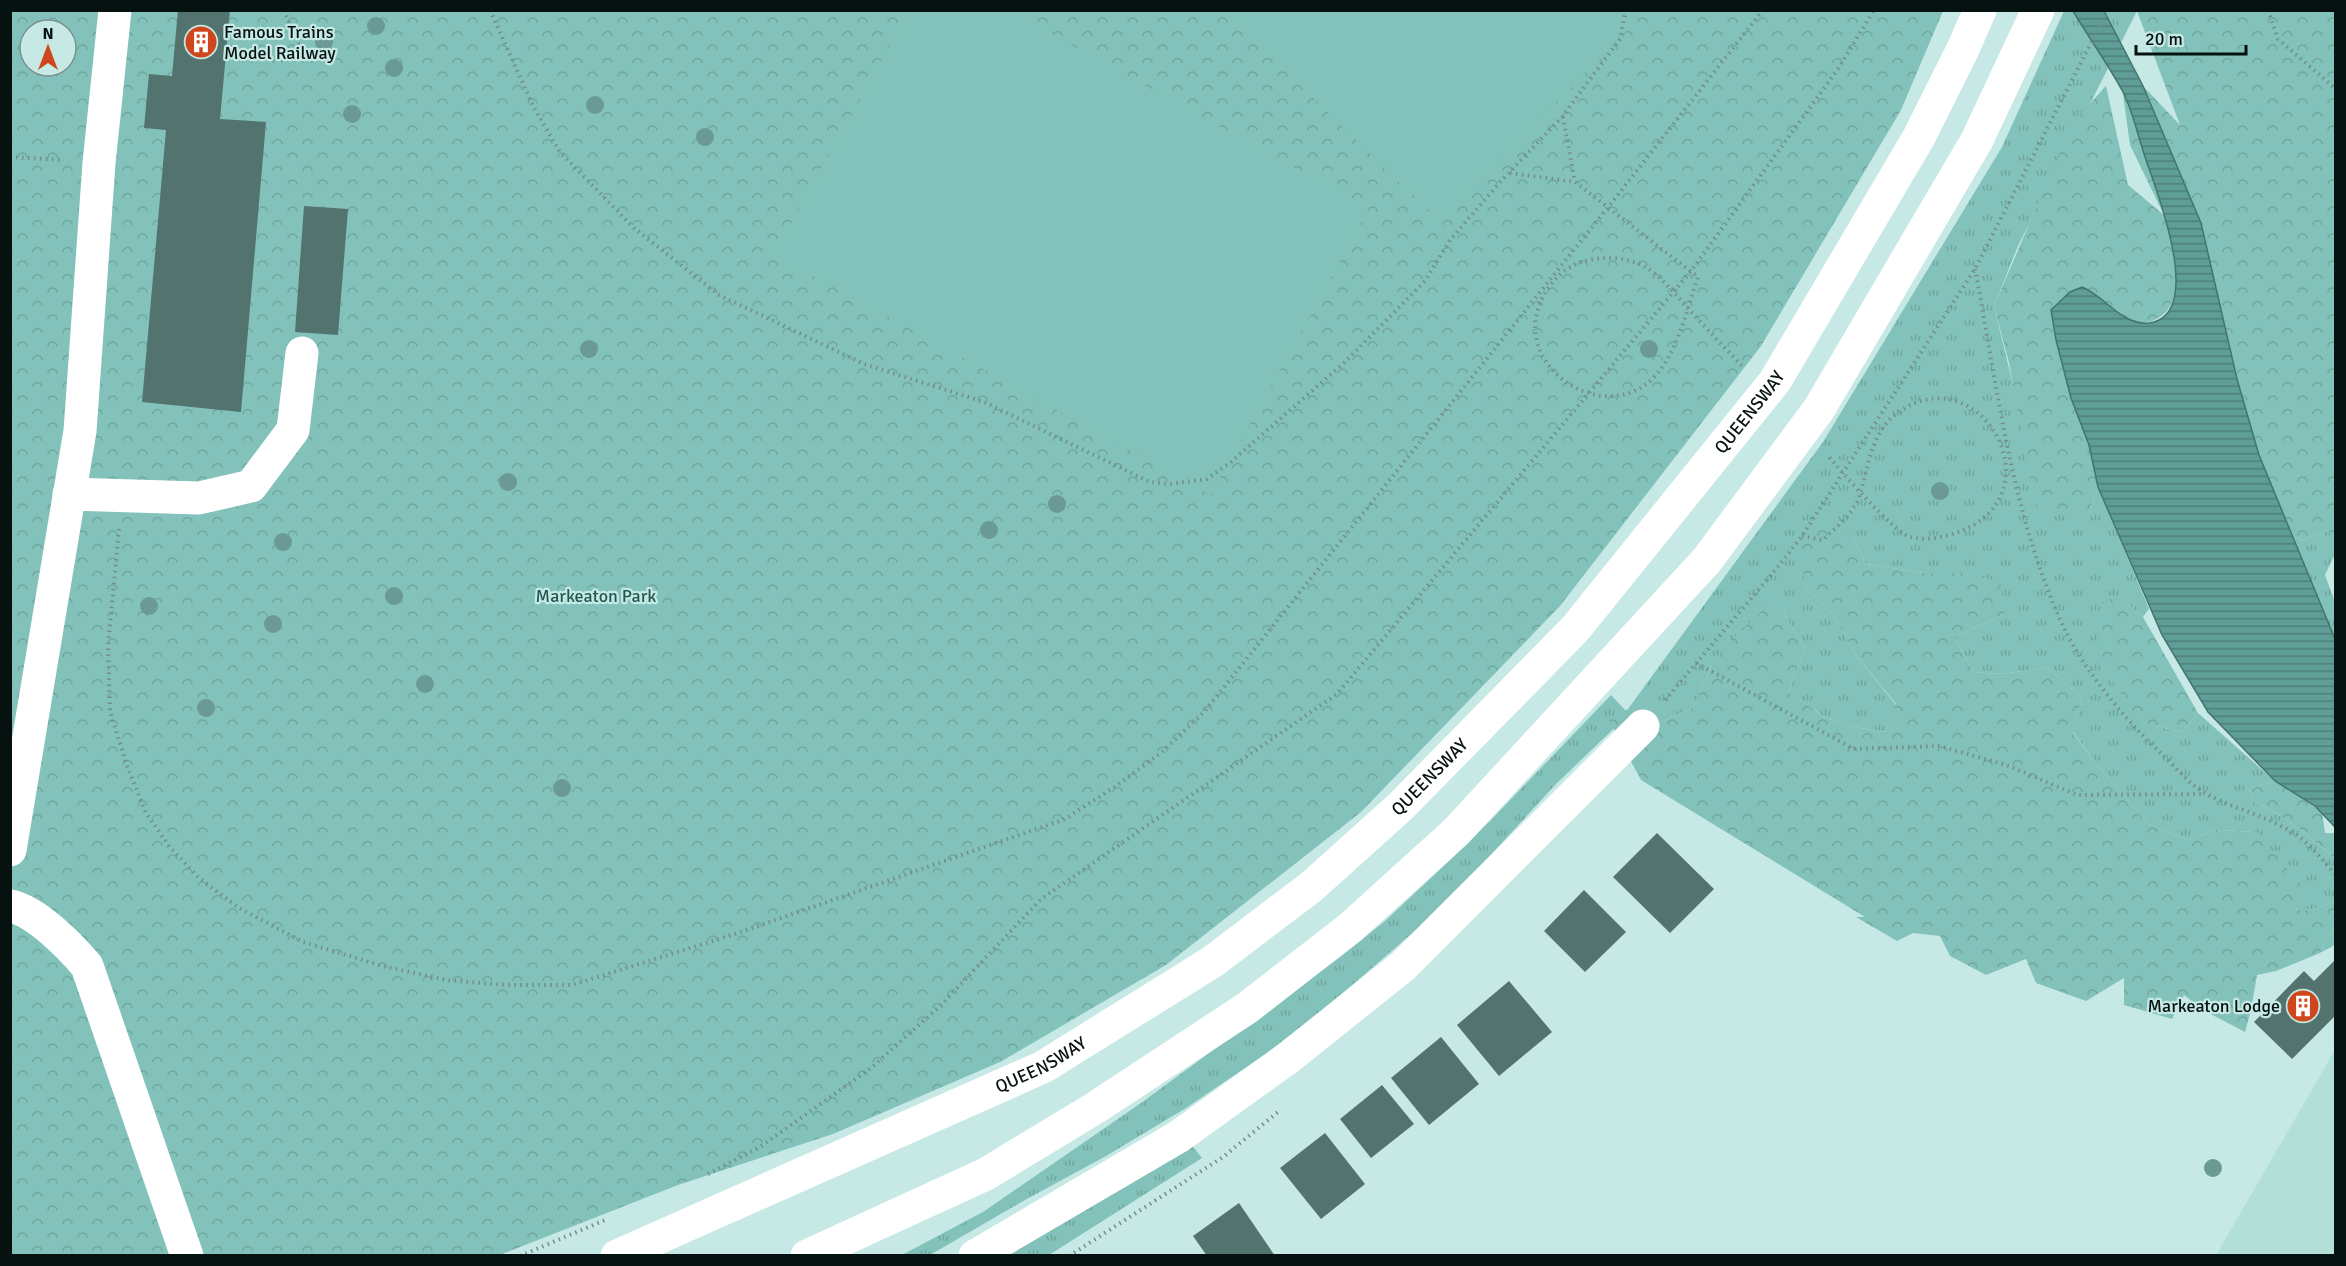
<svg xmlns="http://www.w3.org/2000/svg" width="2346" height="1266" font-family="Signika,sans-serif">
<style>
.built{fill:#b3dfd9}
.grass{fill:url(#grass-tufts)}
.forest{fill:url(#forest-crowns);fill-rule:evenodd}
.garden{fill:#82c2ba}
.water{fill:url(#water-rules);stroke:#44746e;stroke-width:1.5}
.building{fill:#53736f}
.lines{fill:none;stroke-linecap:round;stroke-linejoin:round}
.path{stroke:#748d8a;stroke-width:4;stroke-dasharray:1.5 4.5;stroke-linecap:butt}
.minor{stroke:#fff;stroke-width:33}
.highway{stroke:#fff;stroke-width:33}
.tree{fill:#6b9994}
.labels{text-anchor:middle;stroke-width:4.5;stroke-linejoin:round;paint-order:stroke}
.poi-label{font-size:18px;fill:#061210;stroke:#c6e9e5;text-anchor:start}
.street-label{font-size:18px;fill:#061210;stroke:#c6e9e5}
.park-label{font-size:18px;fill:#215852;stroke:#c6e9e5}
</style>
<defs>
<pattern id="grass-tufts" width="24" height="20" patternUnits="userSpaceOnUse" patternTransform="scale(1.5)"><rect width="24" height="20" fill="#82c2ba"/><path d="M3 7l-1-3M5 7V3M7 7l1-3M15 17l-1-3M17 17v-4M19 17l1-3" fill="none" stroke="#6fa69f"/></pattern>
<pattern id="forest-crowns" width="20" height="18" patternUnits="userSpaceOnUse" patternTransform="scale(1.5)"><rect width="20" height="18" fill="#82c2ba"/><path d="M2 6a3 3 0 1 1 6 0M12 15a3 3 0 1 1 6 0" fill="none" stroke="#6fa69f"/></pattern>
<pattern id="water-rules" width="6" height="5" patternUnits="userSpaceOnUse" patternTransform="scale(1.5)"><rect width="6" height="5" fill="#5e9e97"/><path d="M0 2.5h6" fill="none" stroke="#4c7f7a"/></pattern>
</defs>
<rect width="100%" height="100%" fill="#c6e9e5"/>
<path class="built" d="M2335,1050V1255H2216Z"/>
<g class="grass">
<path d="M2064,11H2137L2018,246L1994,306L2015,393L2089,512L2098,487L2149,609L2143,617L2118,596L2142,723L2182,732L2198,713L2275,781L2250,789L2253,802C2285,815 2310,836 2335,859V945L2320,953L2335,926V902L2313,909L2291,910L2277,858L2256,832L2217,830L2187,840L2148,824L2097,765L2073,732L2082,698L2048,668L2000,674L1974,672L1954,637L2005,614L1967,573H1925L1866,564L1854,538L1804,586L1836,618L1855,654L1896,705L1885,732L1847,726L1823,716L1789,692L1805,647L1789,623L1783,608L1713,662L1693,708L1659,723L1628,709L1823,442L2002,147Z"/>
<path d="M2327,531L2335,537V554L2325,575L2335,602V639L2293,537L2304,540Z"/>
<path d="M1611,695L1629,714L1556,784L1478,869L1424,923L1321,1012L1267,1053L1186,1108L1106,1156L1025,1200L930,1255L900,1256L983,1212L1141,1103L1336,960L1385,921L1448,862L1490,821Z"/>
<path d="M1190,1143L1202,1158L1049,1255L1004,1256Z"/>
</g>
<g class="forest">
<path d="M10,11H1943L1901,110L1761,346L1560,606L1361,812L1166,965L1000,1062L833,1134L678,1185L497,1256L11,1255ZM30,30H66V66H30Z"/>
<path d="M2137,11H2335V537L2327,531L2304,540L2293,537L2259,455L2237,379L2201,223L2173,246C2175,270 2183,304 2158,318C2149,324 2137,324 2127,319C2111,310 2099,294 2082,287L2051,310L2056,340L2071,398L2089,445L2098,487L2089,512L2040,517L2033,497L2009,363L1994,306L2073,122L2106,86L2128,185L2164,215L2130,145L2123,94L2143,86L2180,125Z"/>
<path d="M1819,522L1854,538L1866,564L1925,573H1967L2000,582L2005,614L1954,637L1974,672L2000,674L2048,668L2082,698L2073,733L2097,765L2148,824L2187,840L2217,830L2256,832L2302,886L2291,910L2313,909L2335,902V926L2320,953L2276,971L2257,975L2251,1010L2245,1032L2203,1010L2184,995L2172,1019L2124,1005V978L2086,1001L2036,983L2026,959L1986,975L1950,956L1940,936L1913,933L1897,941L1856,917H1865L1641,780L1609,720L1628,709L1659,723L1693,708L1713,662L1738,633L1771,603L1783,608L1789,623L1805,647L1789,692L1823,716L1847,726L1885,732L1896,704L1855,654L1836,618L1804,586L1802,536Z"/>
<path d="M2118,596L2143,617L2198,713L2182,732L2142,723L2113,682L2098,645L2100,603Z"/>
<path d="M2275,781L2322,812L2325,833H2335V859C2310,836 2285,815 2253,802L2250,789Z"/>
</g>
<g class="garden">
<path d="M909,11H1010L1369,209L1211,495L774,254Z"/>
<path d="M1223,11H1646L1440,221Z"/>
</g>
<path class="water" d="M2073,11H2104L2143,86L2201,223L2237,379L2259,455L2335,639V827L2315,806L2275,781L2208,712L2162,635L2098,487L2089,445L2071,398L2056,340L2051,310L2070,292L2082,287C2105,296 2122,326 2149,323C2207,315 2155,187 2145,157C2138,136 2133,112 2123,92C2108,64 2089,38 2073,11Z"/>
<g class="building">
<path d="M178,10H230L220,119L266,122L241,412L142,402L166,130L144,128L149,74L172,76Z"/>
<path d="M304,206L348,209L338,335L295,332Z"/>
<path d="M1657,833L1714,889L1670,933L1613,877Z"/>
<path d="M1584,890L1626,932L1585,972L1544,931Z"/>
<path d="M2336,959V1015L2292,1059L2254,1022L2304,971L2314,981Z"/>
<path d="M1509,981L1552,1032L1499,1076L1457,1025Z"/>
<path d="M1441,1037L1479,1084L1429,1125L1391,1078Z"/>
<path d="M1382,1085L1414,1124L1371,1158L1340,1119Z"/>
<path d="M1325,1133L1365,1184L1321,1219L1280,1168Z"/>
<path d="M1239,1203L1275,1256H1207L1193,1236Z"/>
</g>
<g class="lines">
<g class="path">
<path d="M284,10L301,50"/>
<path d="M490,10L533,106L560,152L634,228L719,295L864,364L984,402L1150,482L1169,484L1207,479L1231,462L1345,362L1425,281L1450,240L1502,180L1562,117L1620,39L1626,10"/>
<path d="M2268,10L2278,39L2336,89"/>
<path d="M1563,117L1575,182"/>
<path d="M10,157L64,160"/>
<path d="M1510,173L1575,182L1698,277C1688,306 1681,339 1663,366C1613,441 1495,362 1549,287C1557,276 1567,267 1581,262C1601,256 1627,256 1647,268C1659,275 1670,289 1680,299C1700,322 1721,344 1742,366"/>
<path d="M1975,269C1998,390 2012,518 2065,630C2084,670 2130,726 2163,755C2176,768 2191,786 2207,794C2234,809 2264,815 2290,831C2308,841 2322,860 2336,875"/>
<path d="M119,529L108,646L110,711L127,766L146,813L169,846L199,878L239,908L303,942L386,967L447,980L506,985H572L735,934L1065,819L1116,786L1162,752L1204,712L1609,206L1763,10"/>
<path d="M1802,536L1823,540C1833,530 1847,519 1854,507C1858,503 1859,496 1861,490C1869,464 1872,432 1896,414C1978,352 2059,492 1961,531C1946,537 1924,542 1908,536C1892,530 1842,472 1828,456"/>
<path d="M1696,663L1854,749L1940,746L2009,766L2077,795L2205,794"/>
<path d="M1665,700L1777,568L1802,536L1975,269L2108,10"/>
<path d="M708,1174L760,1147L871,1068L941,1005L1041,899L1337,694L1691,271L1838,69L1874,10"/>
<path d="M520,1256L605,1220"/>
<path d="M1069,1256L1223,1157L1278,1112"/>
</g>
<g class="minor">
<path d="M69,494L199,498L251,486L293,430L302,353"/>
<path d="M10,850L80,431L99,163L115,10"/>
<path d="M10,906C36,911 70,946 87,966L187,1256"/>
<path d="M975,1256L1178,1137L1288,1058L1403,966L1643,726"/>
</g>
<g class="highway">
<path id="s1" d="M617,1256L1043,1067L1212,962L1311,887L1400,807L1575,629L1775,381L1919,137L1963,49L1980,10"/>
<path d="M807,1256L986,1174L1095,1108L1247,1008L1350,928L1456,832L1707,560L1819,409L1977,140L2038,10"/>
</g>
</g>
<g class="tree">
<circle cx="376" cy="26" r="9"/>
<circle cx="324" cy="42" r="9"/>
<circle cx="394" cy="68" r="9"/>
<circle cx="595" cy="105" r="9"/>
<circle cx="352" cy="114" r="9"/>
<circle cx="705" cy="137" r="9"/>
<circle cx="589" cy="349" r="9"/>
<circle cx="1649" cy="349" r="9"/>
<circle cx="508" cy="482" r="9"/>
<circle cx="1940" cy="491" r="9"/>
<circle cx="1057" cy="504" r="9"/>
<circle cx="989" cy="530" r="9"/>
<circle cx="283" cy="542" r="9"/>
<circle cx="394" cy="596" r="9"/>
<circle cx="149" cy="606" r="9"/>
<circle cx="273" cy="624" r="9"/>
<circle cx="425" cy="684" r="9"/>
<circle cx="206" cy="708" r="9"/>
<circle cx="562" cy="788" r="9"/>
<circle cx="2213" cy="1168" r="9"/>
</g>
<defs>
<g id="building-disc" transform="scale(1.725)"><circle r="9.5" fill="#cf461c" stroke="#c6e9e5"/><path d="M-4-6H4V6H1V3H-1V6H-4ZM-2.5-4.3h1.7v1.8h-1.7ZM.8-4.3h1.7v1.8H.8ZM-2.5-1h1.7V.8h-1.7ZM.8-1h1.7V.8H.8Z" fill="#fff"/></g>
</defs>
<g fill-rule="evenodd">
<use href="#building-disc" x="201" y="42"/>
<use href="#building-disc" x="2303" y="1006"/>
</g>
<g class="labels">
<g class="poi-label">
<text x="224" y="38">Famous Trains<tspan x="224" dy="21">Model Railway</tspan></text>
<text x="2280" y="1012" text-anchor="end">Markeaton Lodge</text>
</g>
<g class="street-label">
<text dy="6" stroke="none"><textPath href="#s1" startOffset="1437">QUEENSWAY</textPath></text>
<text dy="6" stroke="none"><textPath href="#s1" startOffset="951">QUEENSWAY</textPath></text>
<text dy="6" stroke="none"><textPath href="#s1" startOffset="465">QUEENSWAY</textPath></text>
</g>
<g class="park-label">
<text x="596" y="602">Markeaton Park</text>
</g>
</g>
<rect width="2346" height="1266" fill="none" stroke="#061210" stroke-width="24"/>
<g transform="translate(48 48)"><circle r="28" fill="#c6e9e5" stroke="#799390" stroke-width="1.5"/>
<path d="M0-4.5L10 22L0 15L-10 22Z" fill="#cf461c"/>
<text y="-9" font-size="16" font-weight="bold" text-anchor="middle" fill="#061210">N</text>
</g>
<path d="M2136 45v9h110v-9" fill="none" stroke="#061210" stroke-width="3"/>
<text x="2145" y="45" font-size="18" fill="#061210" stroke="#c6e9e5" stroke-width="4.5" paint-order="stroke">20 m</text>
</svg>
